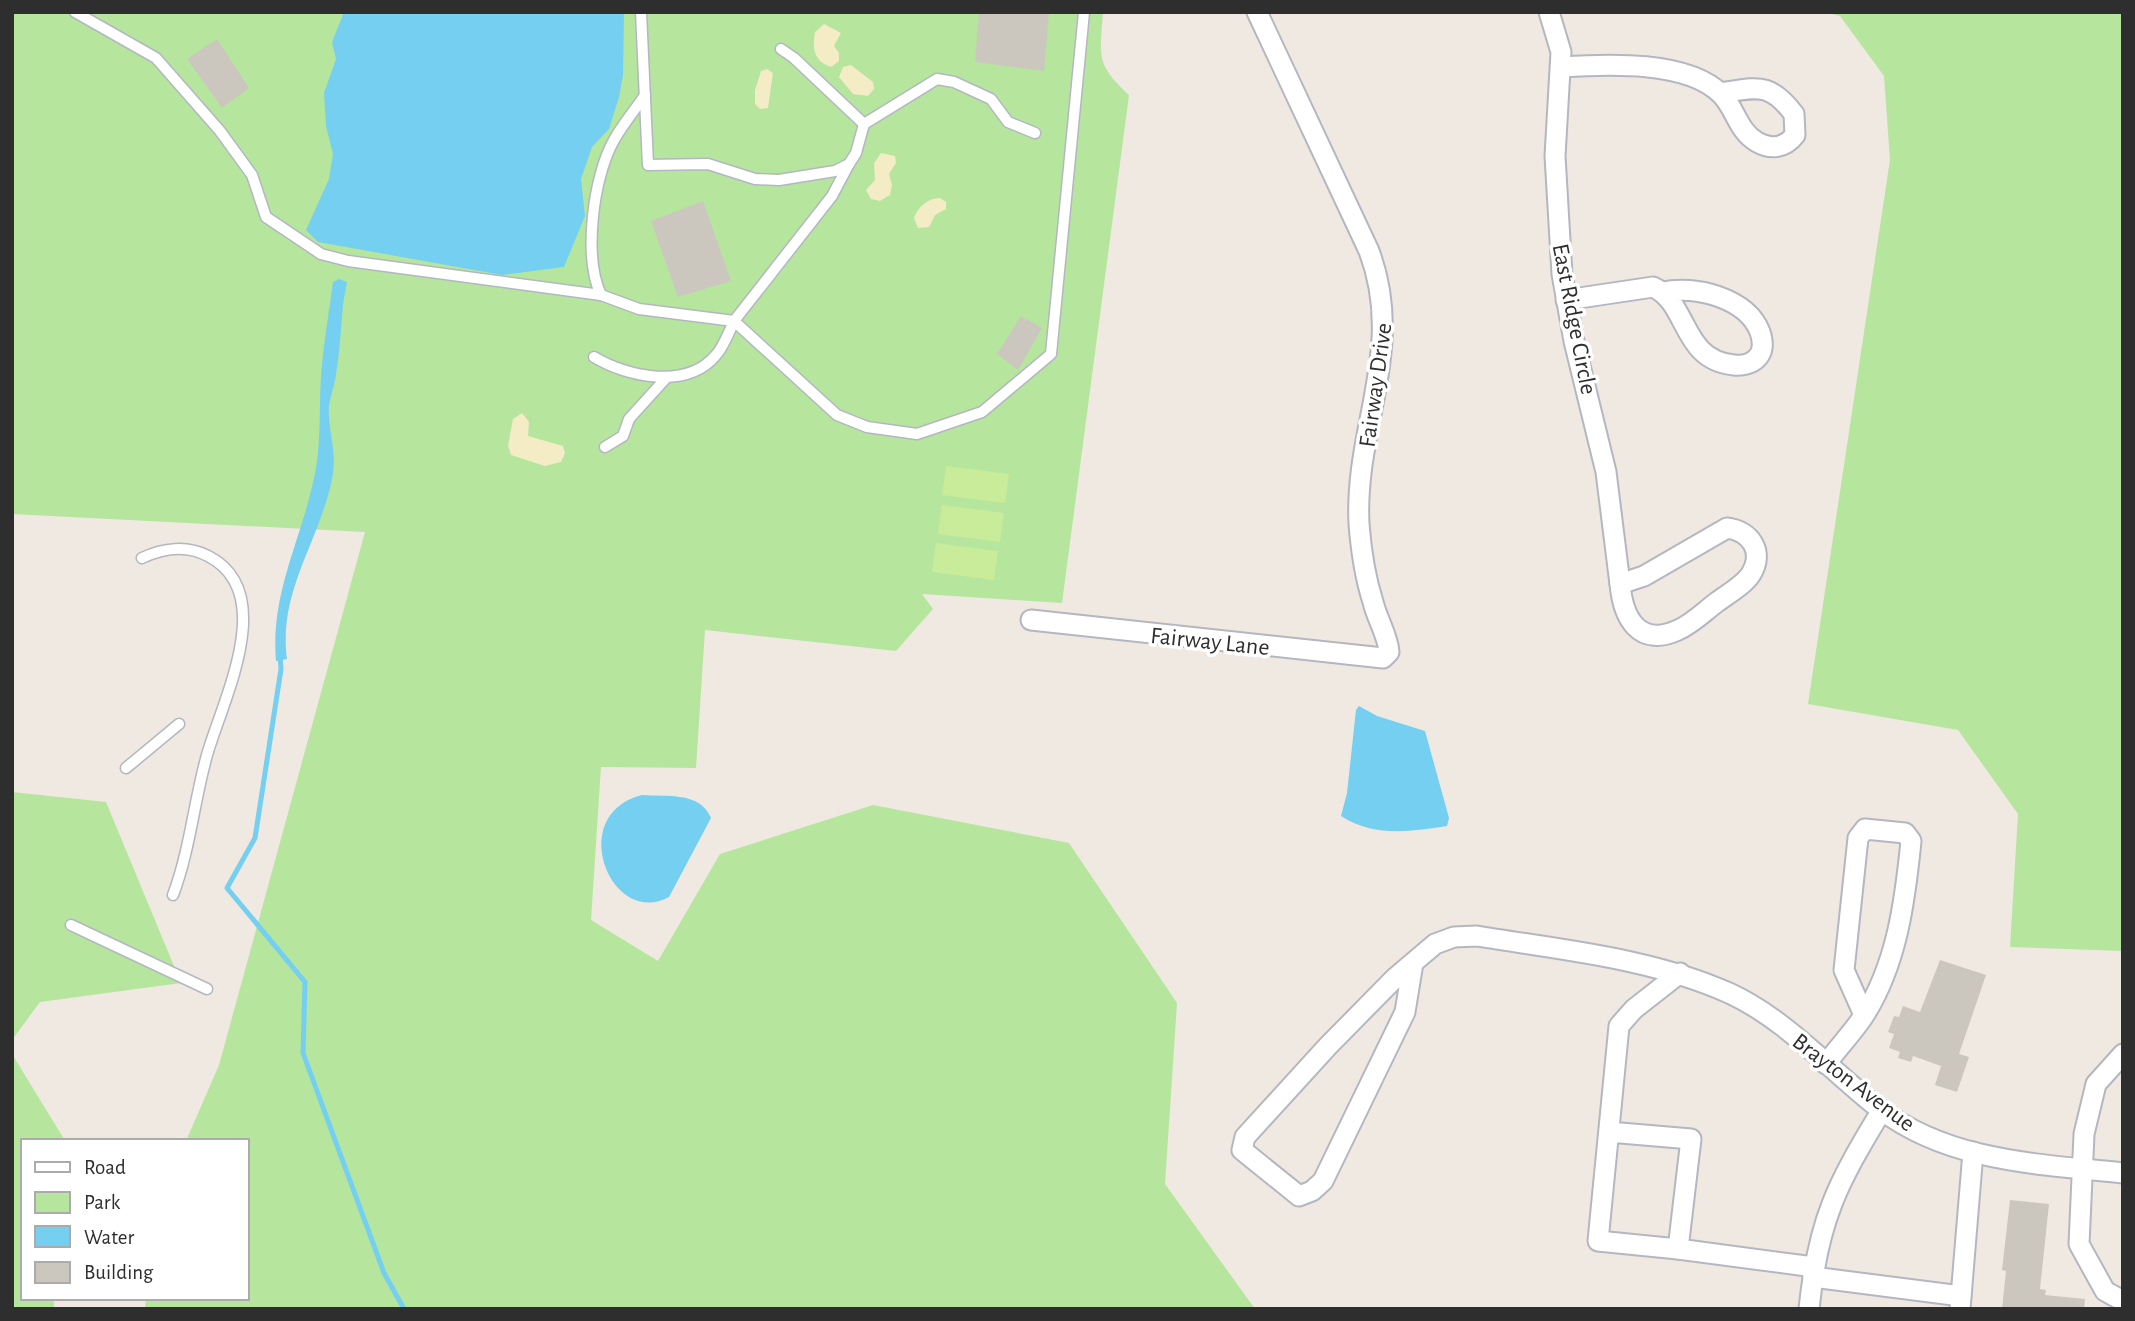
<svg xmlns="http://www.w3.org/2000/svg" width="2135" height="1321" font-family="'Alegreya Sans',sans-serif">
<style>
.green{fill:#b6e59e}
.sand{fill:#f3ecc5}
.pitch{fill:#c9ec9a}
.water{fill:#75cff0}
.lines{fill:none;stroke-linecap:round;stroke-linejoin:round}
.stream{stroke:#75cff0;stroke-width:5}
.building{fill:#cbc7bf}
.lane-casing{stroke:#b4b7c1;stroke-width:13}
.street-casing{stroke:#b4b7c1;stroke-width:23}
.lane{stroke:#fff;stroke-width:10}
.street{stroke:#fff;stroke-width:19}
.labels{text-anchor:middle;stroke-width:7;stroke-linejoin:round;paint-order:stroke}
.street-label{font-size:24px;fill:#2e2e2e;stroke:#fff}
</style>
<rect width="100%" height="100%" fill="#efe9e1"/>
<g class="green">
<path d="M12,12H1103C1100,57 1095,63 1129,95L1062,603L922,594L933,609L896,651L705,630L696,768L601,767L591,920L658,961L720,854L873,805L1069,843L1177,1003L1165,1184L1255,1309H145L146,1298H247V1141H186L219,1065L365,532L12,514Z"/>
<path d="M1824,12H2123V951L2010,947L2018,814L1958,730L1808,704L1890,160L1884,76L1840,16Z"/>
<path d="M12,792L106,802L181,983L40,1002L12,1040Z"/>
<path d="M12,1054L64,1139L23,1141V1298H54V1309H12Z"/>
</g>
<g class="sand">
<path d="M824,24L841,33L834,46L839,53V61L831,67C814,61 812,49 815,32Z"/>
<path d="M851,65L873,82L874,89L868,96L853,94L839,77L843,67Z"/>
<path d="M767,69L773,73L768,108L760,109L755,104V90L761,71Z"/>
<path d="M881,153L895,156L896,163L889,174L892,185L890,195L880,201L871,199L866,190L875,180L874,163Z"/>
<path d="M940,198L946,202V209L935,215L929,227L918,228L914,218C918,207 928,198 940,198Z"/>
<path d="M522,413L529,422L528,436L563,446L565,453L561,462L545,466L511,455L508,446L513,419Z"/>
</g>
<g class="pitch">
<path d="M946,466L1009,474L1005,503L942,495Z"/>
<path d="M942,505L1004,513L1000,542L938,534Z"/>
<path d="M936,543L998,551L994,580L932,572Z"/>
</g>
<g class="water">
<path d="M344,12H624L623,75L619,97L609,129L592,147L581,179L585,216L564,267L502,275L318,242L306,230L329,179L333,154L326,126L324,93L336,59L332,42Z"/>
<path d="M339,279L347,282L343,304C341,327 340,351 336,374C335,384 331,394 329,405C327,430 338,450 332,479C319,543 278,591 287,659L276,661C270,590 304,536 316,468C321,439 319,407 321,377C323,346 329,313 333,282Z"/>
<path d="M1359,706L1377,716L1425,731L1449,818L1447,826C1410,832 1373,837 1341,816L1347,793L1356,710Z"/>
<path d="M642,795C666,797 700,791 711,818L669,897C611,929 565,814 642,795Z"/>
</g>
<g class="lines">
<path class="stream" d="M280,655L281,669L255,838L227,888L305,982L303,1053L384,1273L404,1309"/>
</g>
<g class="building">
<path d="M979,12H1049L1044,71L975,62Z"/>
<path d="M217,39L249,88L222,108L187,59Z"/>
<path d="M703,201L731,281L678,297L651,221Z"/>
<path d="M1021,316L1042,328L1018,370L997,354Z"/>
<path d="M1940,960L1986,975L1959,1054L1969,1057L1957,1092L1935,1085L1941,1066L1913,1056L1911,1062L1898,1058L1900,1052L1889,1048L1894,1034L1888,1032L1894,1016L1899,1017L1903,1006L1920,1012Z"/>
<path d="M2010,1200L2049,1204L2040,1289L2046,1290L2045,1295L2085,1299L2084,1309H2002L2006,1271L2002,1270Z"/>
</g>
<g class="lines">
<g class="lane-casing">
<g id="lane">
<path d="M75,12L156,58L220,131L252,175L266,217L321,254L348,261L601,295"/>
<path d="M641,12L648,165L708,164L755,179L779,180L835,171L849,164L856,153L864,124L794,58L781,49"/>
<path d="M864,124L937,79L954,82L991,99L1008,122L1035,133"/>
<path d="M849,164L832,196L734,321L837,415L867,427L917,434L982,412L1051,354L1084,12"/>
<path d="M594,357C627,377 687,390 716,355C724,346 729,332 734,321L639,309L601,295C583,257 593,177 614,140C623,124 635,110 645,95"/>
<path d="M605,447L623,436L629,419L667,377"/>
<path d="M142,558C163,548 187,545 208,556C279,592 223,699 207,755C194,801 190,850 173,895"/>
<path d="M126,768L179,724"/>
<path d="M71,925L207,989"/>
</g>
</g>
<g class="street-casing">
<g id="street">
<path d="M1549,12L1561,52L1555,156L1562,274L1574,341L1606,472L1620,584"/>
<path d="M1562,67C1606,64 1689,60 1722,95C1736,110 1738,131 1757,142C1771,150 1785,148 1795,135L1794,114C1769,81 1757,88 1720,93"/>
<path d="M1566,300L1653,287C1689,303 1681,360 1734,365C1742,366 1752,364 1758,357C1764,350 1763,341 1760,332C1747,298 1695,285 1663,292"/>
<path d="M1727,528C1750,531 1765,551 1751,574C1744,585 1728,594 1717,602C1705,611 1692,624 1678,630C1639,648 1623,618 1620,584L1644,576Z"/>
<path d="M1031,620L1383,658L1389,652C1388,636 1377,619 1373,602C1365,577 1361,550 1359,524C1354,427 1406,349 1369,251L1257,12"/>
<path d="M1413,963L1405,1012L1323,1181L1312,1191L1299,1196L1242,1150L1245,1137L1328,1046L1395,978L1435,944L1454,937L1477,936C1561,950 1651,958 1729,993C1786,1019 1831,1071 1880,1109C1949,1162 2040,1164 2123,1173"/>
<path d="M2123,1054L2096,1084L2084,1134L2079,1244L2105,1291L2123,1301"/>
<path d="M1826,1064C1838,1048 1852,1033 1863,1017C1897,965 1905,901 1911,841L1905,833L1865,829L1858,838L1844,970L1864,1015"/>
<path d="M1609,1132L1691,1139L1678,1249L1598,1241L1619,1026L1634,1009L1680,973"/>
<path d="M1678,1249L1814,1267"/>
<path d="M1813,1277L1961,1296"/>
<path d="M1809,1309C1818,1220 1837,1184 1882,1110"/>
<path d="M1960,1309L1973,1152"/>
</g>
</g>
<use href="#lane" class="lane"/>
<use href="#street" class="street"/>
</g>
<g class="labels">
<g class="street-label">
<text transform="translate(1575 319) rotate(79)" y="8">East Ridge Circle</text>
<text transform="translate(1375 385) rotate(-82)" y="8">Fairway Drive</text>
<text transform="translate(1210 641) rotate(6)" y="8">Fairway Lane</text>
<text transform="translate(1854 1082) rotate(37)" y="8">Brayton Avenue</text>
</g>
</g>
<rect width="2135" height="1321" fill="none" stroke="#2e2e2e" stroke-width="28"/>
<rect x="21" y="1139" width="228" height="161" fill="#ffffff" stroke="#ababab" stroke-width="2"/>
<rect x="35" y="1162" width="35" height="10" fill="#ffffff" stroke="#ababab" stroke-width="2"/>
<text x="84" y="1174" font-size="21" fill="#2e2e2e">Road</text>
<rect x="35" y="1192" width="35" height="21" fill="#b6e59e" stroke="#ababab" stroke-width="2"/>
<text x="84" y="1209" font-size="21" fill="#2e2e2e">Park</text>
<rect x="35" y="1226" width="35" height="21" fill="#75cff0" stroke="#ababab" stroke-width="2"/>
<text x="84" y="1244" font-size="21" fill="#2e2e2e">Water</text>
<rect x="35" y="1262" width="35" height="21" fill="#cbc7bf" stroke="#ababab" stroke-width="2"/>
<text x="84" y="1279" font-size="21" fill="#2e2e2e">Building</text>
</svg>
